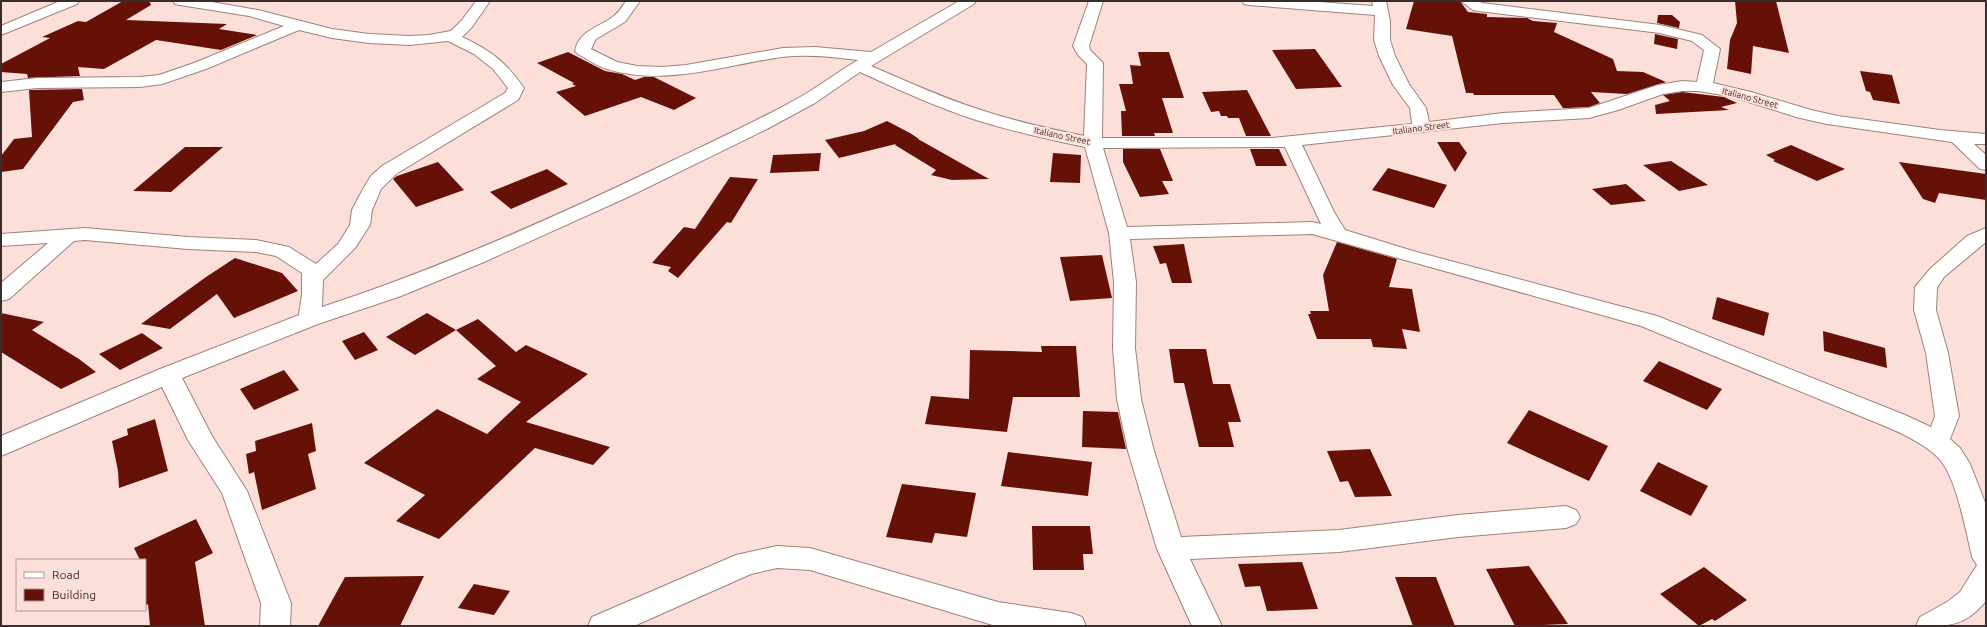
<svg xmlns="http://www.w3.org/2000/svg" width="1987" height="627" font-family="Ubuntu,sans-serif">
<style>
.building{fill:#661108}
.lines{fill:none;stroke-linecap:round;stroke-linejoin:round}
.minor-casing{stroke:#9d827c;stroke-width:2}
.minor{fill:#fff;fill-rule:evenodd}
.labels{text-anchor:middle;stroke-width:4;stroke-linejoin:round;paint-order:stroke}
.far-street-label{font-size:9px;fill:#382d2b;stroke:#fddfd9}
</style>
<rect width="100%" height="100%" fill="#fddfd9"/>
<g class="building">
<path d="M123,1H149L151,5L126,20L227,24L219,29L257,35L221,50L156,40L104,69L78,67L80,76L28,78L27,74L1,72V64L50,38L42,37L78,21L86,22Z"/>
<path d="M1414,1H1460L1468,12L1487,14V17L1527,18L1533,21L1557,23L1554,32L1613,59L1617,71L1643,72L1666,82L1627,94L1591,92L1600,103L1589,107L1567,108H1563L1554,95H1474L1473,93H1466L1452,36L1406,29Z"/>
<path d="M1735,1H1776L1789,53L1753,46L1751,74L1727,69L1730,40L1737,23Z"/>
<path d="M1658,15H1672L1680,22L1679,28L1657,23Z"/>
<path d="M1655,34L1678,39L1677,49L1654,44Z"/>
<path d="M1315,49L1342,87L1296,89L1272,50Z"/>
<path d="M568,52L605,71L622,74L635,80L644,77H654L696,98L674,110L641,97L585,116L556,92L576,86L572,84L574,83L537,63Z"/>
<path d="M1138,52H1169L1184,98H1162L1173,133H1154L1155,136H1122L1121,111H1126L1119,84H1133L1130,65L1141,66Z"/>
<path d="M1860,71L1892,75L1900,104L1873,100L1870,92L1866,91Z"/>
<path d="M82,89L84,100L73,102L23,169L1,172V156L14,139L32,137L29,90Z"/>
<path d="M1247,90L1271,136H1246L1239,118H1228L1227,116H1221L1219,111L1211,112L1202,92Z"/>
<path d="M1682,92L1724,97L1737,103L1721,107L1729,110L1656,114L1655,105L1670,101L1663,95Z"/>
<path d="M887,121L910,133L919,139H918L989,179L952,180L931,175L936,170L895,145L896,144L839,158L825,140L864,131Z"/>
<path d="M1437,142H1459L1467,153L1455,172Z"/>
<path d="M1791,145L1845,169L1817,181L1773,161L1775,160L1766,155Z"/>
<path d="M185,147H223L171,192L133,191Z"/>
<path d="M1123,149H1160L1173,181H1162L1169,194L1140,197L1123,162Z"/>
<path d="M1250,149H1279L1287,166H1256Z"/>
<path d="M821,153L819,171L770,173L773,155Z"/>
<path d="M1053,153L1081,155L1080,183L1050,182Z"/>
<path d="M1671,161L1708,185L1679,191L1643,165Z"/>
<path d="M438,162L464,190L416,207L393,179L397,176Z"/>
<path d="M1899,162L1986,174V200L1939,193L1935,203L1923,199Z"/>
<path d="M1388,168L1447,185L1434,208L1372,190Z"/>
<path d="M547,169L568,184L511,209L490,192Z"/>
<path d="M730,177L758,179L731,223L727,222L678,278L668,271L671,267L652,263L684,227L695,229Z"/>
<path d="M1626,184L1646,201L1611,205L1592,189Z"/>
<path d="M1337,242L1397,259L1389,287L1412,289L1420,332L1402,329L1407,349L1373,347L1371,339H1317L1308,314H1311L1310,311H1329L1323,275Z"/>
<path d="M1184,244L1192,283H1172L1166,263L1160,264L1153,246Z"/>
<path d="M1102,255L1112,298L1070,301L1060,257Z"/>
<path d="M235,258L282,273L298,291L234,318L217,294L170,329L141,324L206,277Z"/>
<path d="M1717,297L1769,313L1764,336L1712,319Z"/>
<path d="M1,313L44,322L32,330L79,359L96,372L61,389L1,352Z"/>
<path d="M427,313L456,330L415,355L386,337Z"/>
<path d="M478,319L516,352L526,345L588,374L526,422L610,447L593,465L535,448L439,539L396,521L425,495L364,463L437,409L487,434L521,402L477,379L496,366L456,330Z"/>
<path d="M1823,331L1885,348L1887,368L1824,351Z"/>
<path d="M364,332L378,350L355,360L342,341Z"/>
<path d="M142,333L163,348L120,370L99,354Z"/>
<path d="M1041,346H1076L1080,397H1013L1007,432L925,424L931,396L969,399L970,350L1042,352Z"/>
<path d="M1169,349H1206L1213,384H1230L1241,422H1228L1234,447H1199L1184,383H1174Z"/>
<path d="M1659,361L1722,389L1707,410L1643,381Z"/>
<path d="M284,370L299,390L254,410L240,389Z"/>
<path d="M1529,410L1608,446L1589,481L1507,443Z"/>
<path d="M1083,411L1118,412L1126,449L1082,447Z"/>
<path d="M155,419L168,471L119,488L118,471L112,441L128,435L127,429Z"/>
<path d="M312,423L316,451L308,454L316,489L262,510L254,472L249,474L246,454L256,451L255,441Z"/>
<path d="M1370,449L1392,496L1355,497L1348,481L1340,482L1327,451Z"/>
<path d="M1008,452L1092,462L1088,496L1001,486Z"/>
<path d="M1658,462L1708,486L1691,516L1640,491Z"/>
<path d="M902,484L976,493L967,537L935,533L932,543L886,537Z"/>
<path d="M196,519L213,553L195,562L205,626H150L148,604L145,606V560H140L134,548Z"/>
<path d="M1032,526H1090L1093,554H1083L1084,570H1033Z"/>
<path d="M1302,562L1318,609L1267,611L1260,586L1245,587L1238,564Z"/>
<path d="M1529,566L1568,624L1515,626L1486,569Z"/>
<path d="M1704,567L1747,600L1715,621L1712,619L1699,626L1660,594Z"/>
<path d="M424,576L400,626H318L345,577Z"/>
<path d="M1395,577H1436L1455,626H1413Z"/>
<path d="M474,584L510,591L494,615L458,608Z"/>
</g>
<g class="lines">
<g class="minor-casing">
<g id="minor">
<path d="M60,1H79L77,4L1,35V26Z"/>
<path d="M173,1H206L258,10L332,29L369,34L410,36L429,35L451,31L462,20L476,1H490L472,27L462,37C490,50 506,62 524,88L518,100L396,174L381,189L372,210L370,225L355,248L323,280L322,307C438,269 549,220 659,167C707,144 756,122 802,96C821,85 839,71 858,60C833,57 808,54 782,57C724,65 666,87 607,69C597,66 587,59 578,54L575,51C579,31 597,28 611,18C618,14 622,7 626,1H640L625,22L596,39L591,49L617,62L637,66L662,67L686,65L783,48L815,47L871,52L959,1H976L974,4L871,66C908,82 945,99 984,111C1017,122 1050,129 1084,136L1087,64L1078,55L1073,46L1089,1H1103L1089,46L1090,50L1103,63L1102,138H1272L1412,124L1410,108L1393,85L1379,56L1374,40L1375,15L1249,5L1244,4L1242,1H1305L1373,6L1372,1H1386L1390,21V40L1395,56L1409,84L1426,108L1429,122L1503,113L1589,108L1658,85L1682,81L1697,82L1704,50L1692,41L1660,33L1478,11L1473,10L1461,1H1478L1482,3L1660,25L1702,35L1720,49L1713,83L1751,92L1811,110L1838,116L1940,130L1986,134V144H1974L1986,155V170L1980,169L1952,142L1827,124L1800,118L1729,96L1698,91H1682L1663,94L1618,110L1589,118L1503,123L1302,145L1334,212L1345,230L1413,251L1657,316L1905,415L1931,427L1935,416L1926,353L1914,310L1915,287L1930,269L1967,236L1986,228V242L1944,277L1937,288L1936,310L1948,353L1959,416L1950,439L1960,448L1970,464L1986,505V601C1964,627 1950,626 1916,626L1920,617L1947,602L1960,592L1977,565L1972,557C1966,531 1957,481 1941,461C1930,447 1904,434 1887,427L1641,326L1312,234L1130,239L1136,282L1135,348L1141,399L1154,451L1181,537L1339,530L1458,515L1566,506L1576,510L1580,517L1576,524L1566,528L1458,537L1339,552L1190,559L1222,626H1192L1157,549L1128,451L1117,399L1113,348L1114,282L1109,233L1085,147C1047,139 1010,131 973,119C934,106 897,89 860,72L815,103L765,130L628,197L484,262L401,296L318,324L182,378L212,436L247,491L291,603L290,626H260L261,603L222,493L188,440L162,387L1,456V436L160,369L299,315L302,294V273L276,256L256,252L188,249L85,240L74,241L9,299L1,301V283L48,243L1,246V234L85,228L188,237L256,240L289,247L316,264L338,244L350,225L352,210L363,189L371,176L382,166L505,93L508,88L493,69L474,54L448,41L410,45L369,43L332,38L299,30L206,69L162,84L140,87L37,88L1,92V82L37,78L140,77L159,75L194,63L284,26L249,16L180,5L175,4ZM1285,147L1321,224L1312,222L1127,227L1103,148Z"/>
<path d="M777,546L810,548L998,602L1071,613L1082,617L1086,626H996L810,570L777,568L751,574L634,626H588L592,617L736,555Z"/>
</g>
</g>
<use href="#minor" class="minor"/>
</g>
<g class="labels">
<g class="far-street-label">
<text transform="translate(1750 98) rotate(15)" y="3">Italiano Street</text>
<text transform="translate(1421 128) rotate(-7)" y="3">Italiano Street</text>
<text transform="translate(1062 136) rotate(12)" y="3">Italiano Street</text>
</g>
</g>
<rect width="1987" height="627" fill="none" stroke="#382d2b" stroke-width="4"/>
<rect x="16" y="559" width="130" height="52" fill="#fddfd9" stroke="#ae9893"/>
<rect x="24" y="572" width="20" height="6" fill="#ffffff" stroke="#ae9893"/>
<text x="52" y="579" font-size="12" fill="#382d2b">Road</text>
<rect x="24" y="589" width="20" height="12" fill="#661108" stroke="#ae9893"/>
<text x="52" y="599" font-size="12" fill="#382d2b">Building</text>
</svg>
